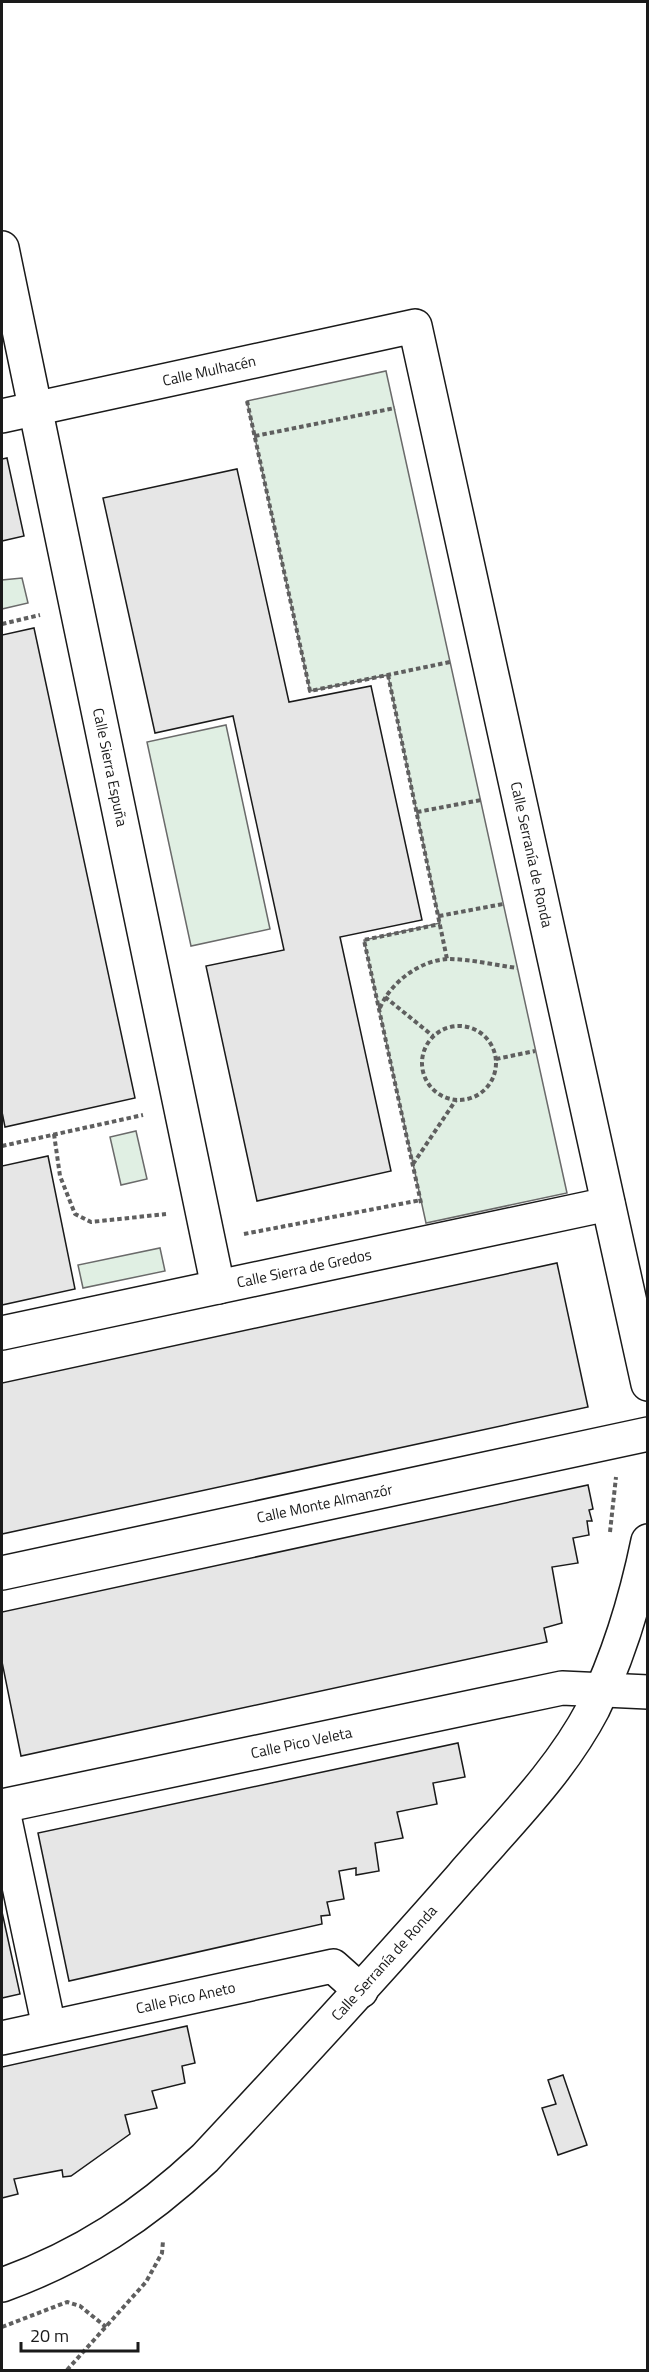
<svg xmlns="http://www.w3.org/2000/svg" width="649" height="2372" font-family="'Titillium Web',sans-serif">
<style>
.green{fill:#e0efe3;stroke:#6a6a6a;stroke-width:1.5}
.building{fill:#e6e6e6;stroke:#1a1a1a;stroke-width:1.5}
.lines{fill:none;stroke-linecap:round;stroke-linejoin:round}
.street-casing{stroke:#1a1a1a;stroke-width:36}
.secondary-casing{stroke:#1a1a1a;stroke-width:36}
.path{stroke:#5f5f5f;stroke-width:4;stroke-dasharray:4.5 3;stroke-linecap:butt}
.street{stroke:#fff;stroke-width:33}
.secondary{stroke:#fff;stroke-width:33}
.labels{text-anchor:middle;stroke-width:4.5;stroke-linejoin:round;paint-order:stroke}
.street-label{font-size:15px;fill:#1a1a1a;stroke:#fff}
</style>
<rect width="100%" height="100%" fill="#fff"/>
<g class="green">
<path d="M386,371L567,1193L426,1223L364,940L440,923L388,675L310,691L247,401Z"/>
<path d="M22,578L28,603L2,609V580Z"/>
<path d="M226,725L270,929L191,946L147,742Z"/>
<path d="M136,1131L147,1179L121,1185L110,1137Z"/>
<path d="M160,1248L165,1271L83,1288L78,1265Z"/>
</g>
<g class="building">
<path d="M7,458L24,536L2,541V459Z"/>
<path d="M237,469L289,702L371,686L422,920L340,937L391,1171L257,1201L206,966L284,950L233,716L155,733L103,498Z"/>
<path d="M34,628L135,1098L5,1127L2,1112V635Z"/>
<path d="M48,1156L75,1289L2,1305V1166Z"/>
<path d="M557,1263L588,1407L2,1534V1383Z"/>
<path d="M588,1485L593,1509L589,1510L592,1521H587L589,1535L573,1538L578,1563L552,1567L562,1623L544,1628L547,1642L21,1756L2,1662V1612Z"/>
<path d="M458,1743L465,1777L433,1783L437,1804L397,1812L403,1838L375,1843L379,1871L356,1875V1868L339,1871L344,1899L327,1902L330,1915L321,1916L322,1924L69,1981L38,1833Z"/>
<path d="M2,1912L20,1994L2,1998Z"/>
<path d="M187,2026L195,2063L182,2066L185,2083L152,2091L157,2108L125,2115L130,2134L71,2176L63,2177L62,2170L14,2179L18,2194L2,2198V2067Z"/>
<path d="M563,2075L587,2145L558,2155L542,2108L556,2104L548,2080Z"/>
</g>
<g class="lines">
<g class="street-casing">
<g id="street">
<path id="s1" d="M35,407L218,1287"/>
<path id="s2" d="M2,1333L608,1204"/>
<path id="s3" d="M2,1573L648,1434"/>
<path id="s4" d="M2,1806L562,1688L648,1692"/>
<path d="M2,1806L49,2027"/>
<path id="s5" d="M2,2038L333,1966L361,1991"/>
</g>
</g>
<g class="secondary-casing">
<g id="secondary">
<path d="M2,248L35,407"/>
<path id="s6" d="M2,416L415,326L648,1384"/>
<path id="s7" d="M2,2285C82,2256 143,2216 205,2158C292,2065 378,1972 462,1876C508,1823 560,1772 593,1709C619,1656 636,1599 648,1541"/>
</g>
</g>
<g class="path">
<path d="M247,401L310,691L450,662"/>
<path d="M255,436L395,408"/>
<path d="M2,624L40,615"/>
<path d="M388,675L447,959"/>
<path d="M417,812L481,800"/>
<path d="M439,916L503,904"/>
<path d="M385,997L433,1036"/>
<path d="M380,1008C390,983 420,960 448,959C470,959 495,965 517,968"/>
<circle cx="459" cy="1063" r="37"/>
<path d="M496,1059L535,1051"/>
<path d="M54,1134L60,1176L75,1214L91,1222L166,1214"/>
<path d="M2,1146L143,1115"/>
<path d="M413,1164L456,1100"/>
<path d="M421,1203L364,940L440,924"/>
<path d="M244,1234L421,1200"/>
<path d="M610,1532L616,1477"/>
<path d="M2,2327L67,2302L80,2306L106,2327"/>
<path d="M67,2370L146,2282L162,2253L163,2241"/>
</g>
<use href="#street" class="street"/>
<use href="#secondary" class="secondary"/>
</g>
<g class="labels">
<g class="street-label">
<text dy="5" stroke="none"><textPath href="#s6" startOffset="212">Calle Mulhacén</textPath></text>
<text dy="5" stroke="none"><textPath href="#s1" startOffset="368">Calle Sierra Espuña</textPath></text>
<text dy="5" stroke="none"><textPath href="#s6" startOffset="964">Calle Serranía de Ronda</textPath></text>
<text dy="5" stroke="none"><textPath href="#s2" startOffset="309">Calle Sierra de Gredos</textPath></text>
<text dy="5" stroke="none"><textPath href="#s3" startOffset="330">Calle Monte Almanzór</textPath></text>
<text dy="5" stroke="none"><textPath href="#s4" startOffset="306">Calle Pico Veleta</textPath></text>
<text dy="5" stroke="none"><textPath href="#s7" startOffset="506">Calle Serranía de Ronda</textPath></text>
<text dy="5" stroke="none"><textPath href="#s5" startOffset="188">Calle Pico Aneto</textPath></text>
</g>
</g>
<rect width="649" height="2372" fill="none" stroke="#1a1a1a" stroke-width="6"/>
<path d="M21 2342v9h117v-9" fill="none" stroke="#1a1a1a" stroke-width="3"/>
<text x="30" y="2342" font-size="18" fill="#1a1a1a" stroke="#ffffff" stroke-width="4.5" paint-order="stroke">20 m</text>
</svg>
